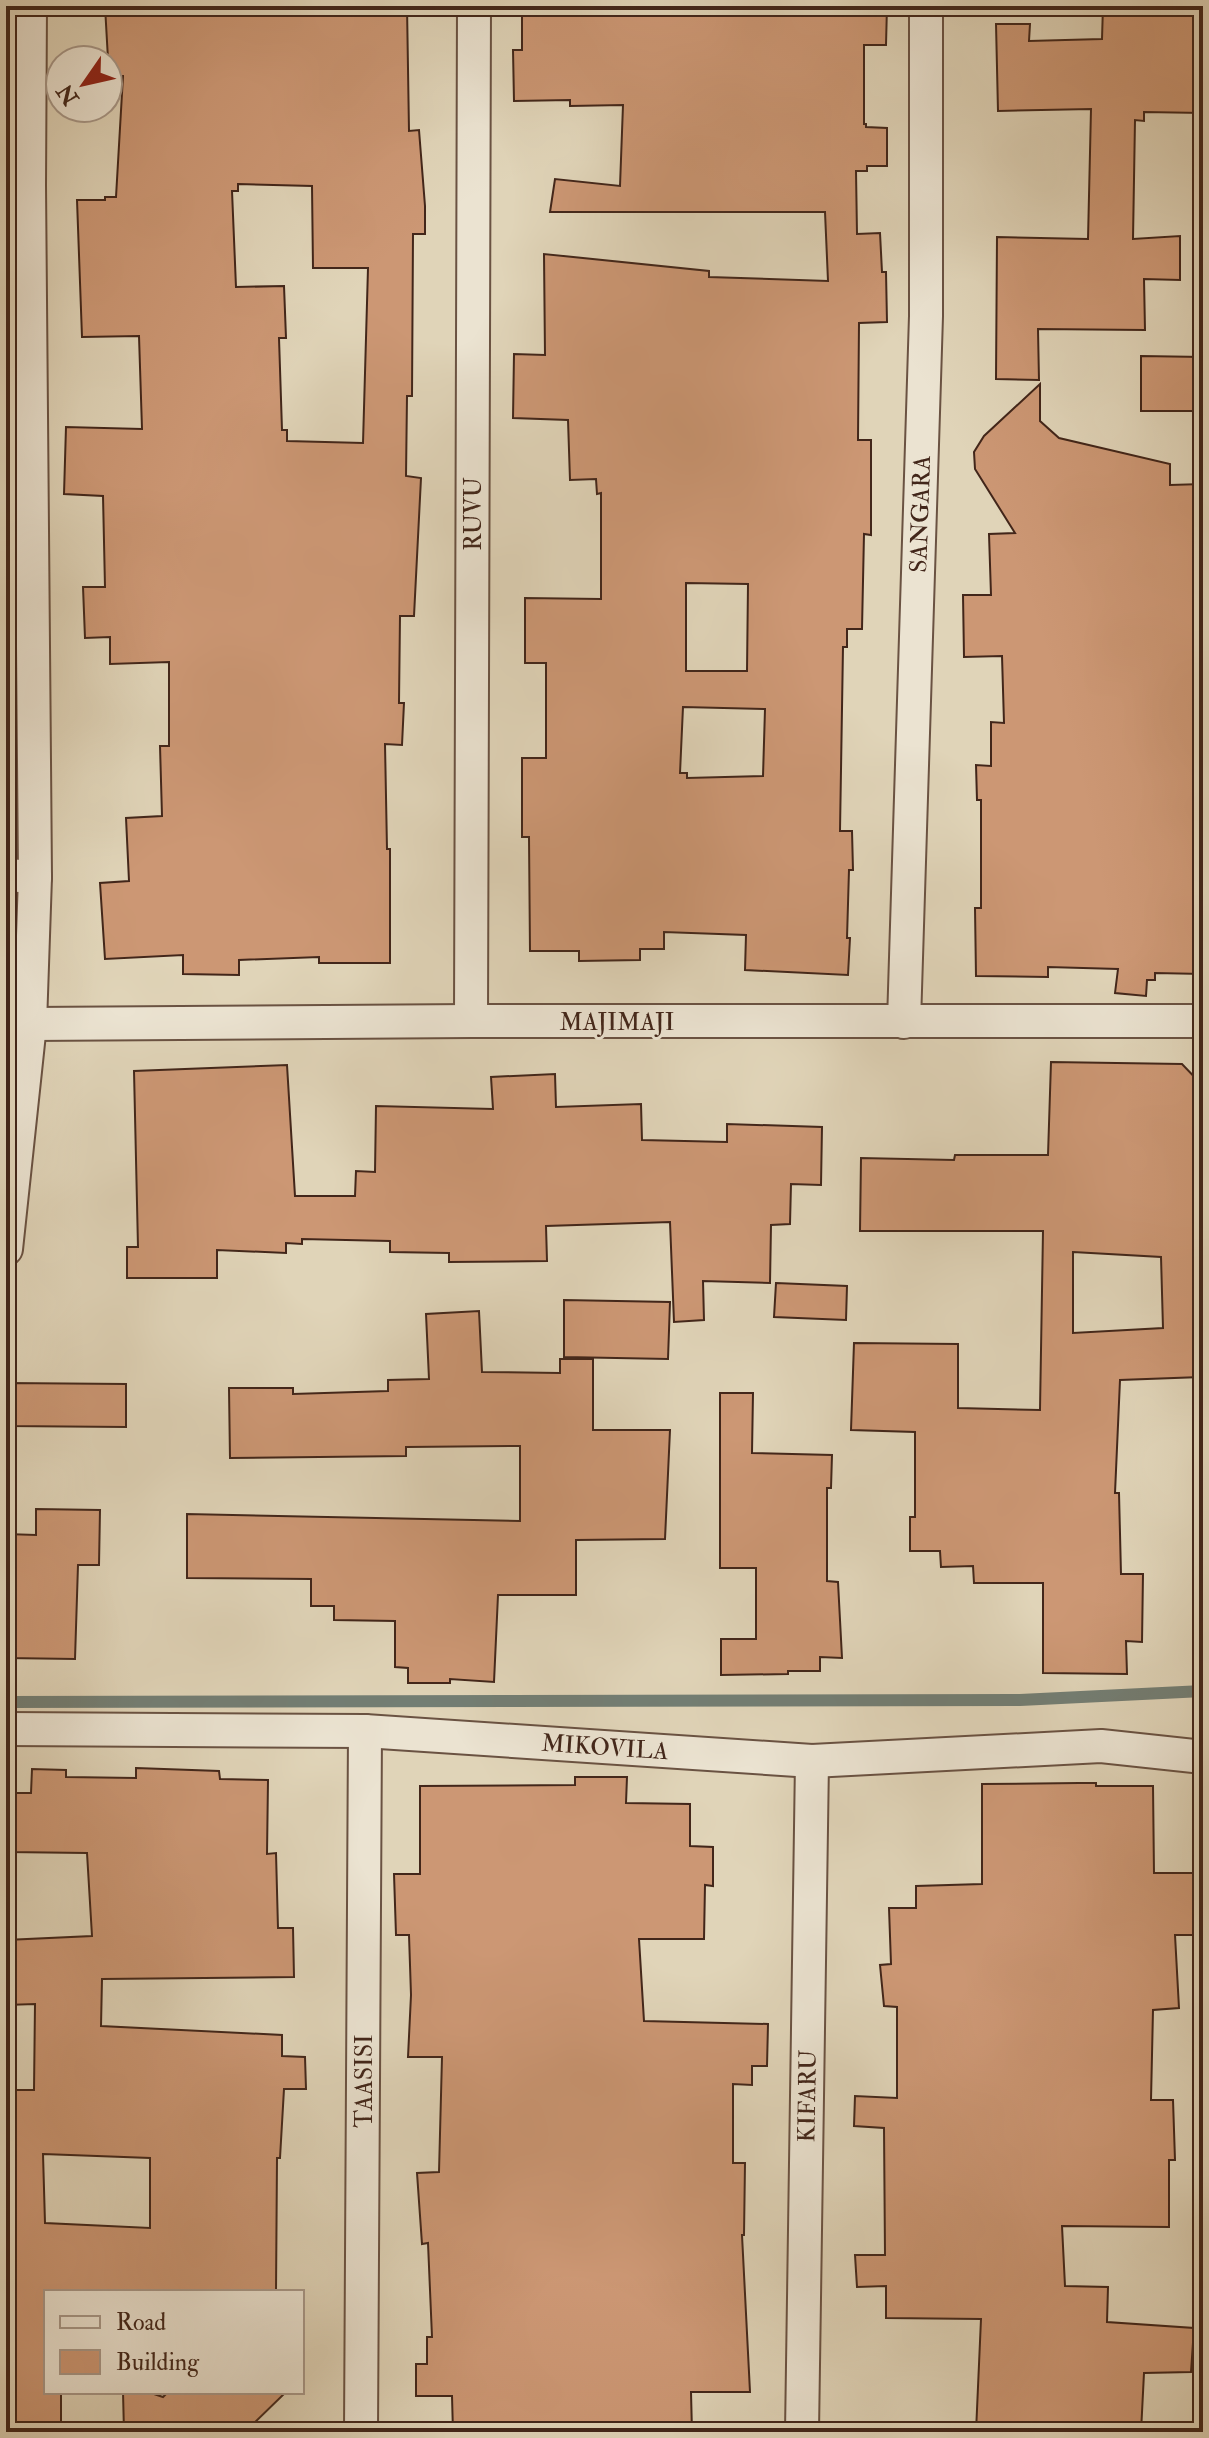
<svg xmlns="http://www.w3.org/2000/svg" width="1209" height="2438" font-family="'IM FELL Double Pica',serif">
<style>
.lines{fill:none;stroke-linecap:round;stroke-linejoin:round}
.stream{stroke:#737e74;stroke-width:12}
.building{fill:#cc9774;stroke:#42261a;stroke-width:2;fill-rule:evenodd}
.minor-casing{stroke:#6a5242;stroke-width:36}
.minor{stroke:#ebe3d1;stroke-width:32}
.labels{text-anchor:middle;stroke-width:6;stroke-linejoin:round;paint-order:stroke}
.street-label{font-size:24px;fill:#42261a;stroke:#ebe3d1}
</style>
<rect width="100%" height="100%" fill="#e0d4b8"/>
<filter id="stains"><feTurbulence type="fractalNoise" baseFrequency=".0025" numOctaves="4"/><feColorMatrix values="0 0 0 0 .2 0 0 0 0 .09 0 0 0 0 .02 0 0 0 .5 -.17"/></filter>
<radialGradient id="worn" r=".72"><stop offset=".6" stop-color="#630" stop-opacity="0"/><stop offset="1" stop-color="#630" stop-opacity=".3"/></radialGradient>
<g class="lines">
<path class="stream" d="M6,1702L1020,1700L1203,1691"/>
</g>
<g class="building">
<path d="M105,6H407L409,131L419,130L425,206V234H413L412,396H407L406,476L421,478L414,616H400L399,703H404L402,745L385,744L387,849H390V963H319V957L239,960V975L183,974V955L105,959L100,883L129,881L126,818L162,816L160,746H169V662L110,664V637L85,638L83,587H105L103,496L64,494L66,427L142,429L139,336L82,337L77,200H105V197H116L123,76L109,77ZM238,184L312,186L313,268H368L363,443L287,441V430H282L279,338H286L284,286L236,287L232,191H238Z"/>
<path d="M522,6H887L886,45H864V124H866V127L887,128V166H867V171H856L857,234L880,233L882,272H886L887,322L859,323L858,440H871V535L864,534L862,629H847V647H843L840,831H852L853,870H849L847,938H850L848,975L745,970L746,935L664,932V949H640V960L579,961V951H530L529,837H522V758H546V663H525V598L601,599V493L597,494L596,479L570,480L568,420L513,418L514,354L545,355L544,254L709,271V277L828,281L825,212H550L555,179L620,186L623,105L570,106V100L514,101L513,50H522ZM686,583L748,584L747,671H686ZM683,707L765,709L763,776L687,778V773H680Z"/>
<path d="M1103,6H1203V113L1144,112V121L1135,120L1133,239L1180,236V280L1144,279L1145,330L1038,329L1039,380L996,379L997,237L1088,239L1091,109L998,111L996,24H1030L1029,41L1102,39Z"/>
<path d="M1141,356L1203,357V411H1141Z"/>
<path d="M1040,384V421L1059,438L1170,464V485L1203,484V974L1155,973V980H1147L1146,996L1115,993L1118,969L1048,967V977L976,976L975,908H981V800H977L976,765L991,766V722L1004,723L1002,656L964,657L963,595H991L989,534L1015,533L975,469L974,452L984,436Z"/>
<path d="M1051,1062L1182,1064L1203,1086V1176L1198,1238H1203V1285H1200L1198,1320L1201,1377L1120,1380L1115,1493H1119L1121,1574H1143L1142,1642L1126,1641L1127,1674L1043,1673V1583H974L973,1566L941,1567L940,1551H910V1517H915V1432L851,1430L854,1343L958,1344V1408L1040,1410L1043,1231H860L861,1158L954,1160L955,1155H1048ZM1073,1252L1161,1257L1163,1328L1073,1333Z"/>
<path d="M287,1065L295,1196H355L356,1171L375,1172L376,1106L493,1109L491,1077L555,1074L556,1107L641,1104L642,1140L727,1142V1124L822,1127L821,1185L791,1184L790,1224L771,1225L770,1283L703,1281L704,1320L674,1322L670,1222L546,1226L547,1261L449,1262V1253L390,1252V1241L302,1239V1244L286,1243V1253L217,1250V1278H127V1247H138L134,1071Z"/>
<path d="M776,1283L847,1286L846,1320L774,1317Z"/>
<path d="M564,1300L670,1302L668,1359L564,1357Z"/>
<path d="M479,1311L482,1372L560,1373V1359H593V1430H670L665,1539L576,1540V1595H498L494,1682L450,1679V1683H408V1668L395,1667V1621L334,1620V1606H311V1579L187,1578V1514L520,1521V1446L406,1447V1456L230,1458L229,1388H293V1394L388,1391V1380L429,1379L426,1314Z"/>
<path d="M6,1383L126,1384V1427L6,1426Z"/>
<path d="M720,1393H753L752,1453L832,1455L831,1488H827V1581L838,1582L842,1658L820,1657V1671H788V1674L721,1675V1639H756V1568H720Z"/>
<path d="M36,1509L100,1510L99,1565H78L75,1659L6,1658V1534L36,1535Z"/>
<path d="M136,1768L219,1771L220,1779L268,1780L267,1854L276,1853L278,1928H293L294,1977L102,1979L101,2026L282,2035V2056L305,2057L306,2089H284L280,2158H277L276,2292H46V2392H61V2432H6V2090H34L35,2004L6,2005V1940L92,1936L87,1853L7,1852V1793H31L32,1769L66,1770V1777L136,1778ZM43,2154L150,2158V2228L45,2223Z"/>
<path d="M575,1777H627L626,1803L690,1804V1846L713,1847V1886L705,1885L704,1939H639L644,2021L768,2024L767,2066H752V2085L733,2084V2163H745L744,2235H742L750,2392H691L692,2432H453L452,2396H416V2364H427V2337H432L428,2243L422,2244L417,2173L439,2172L442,2057H408L411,1995L409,1935H396L394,1874H420V1786L575,1785Z"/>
<path d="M1079,1783H1096V1786H1153L1154,1873H1198L1199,1935H1175L1179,2008L1153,2010L1151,2100H1173L1175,2160H1169V2227L1062,2226L1065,2286L1108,2287L1107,2322L1194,2328L1191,2372L1144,2373L1141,2432H976L981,2319L886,2318V2286L857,2287L855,2255H885L884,2128L854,2126L855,2096L897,2098V2007L884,2006L880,1965L891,1964L889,1908H916V1886L982,1884V1784Z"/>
<path d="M123,2392H148L163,2397L168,2392H286L245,2432H124Z"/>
</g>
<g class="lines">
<g class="minor-casing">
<g id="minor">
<path d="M6,875L35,877"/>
<path d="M471,1021L474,6"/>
<path d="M904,1022L926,316V6"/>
<path d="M30,1024L471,1021H1203"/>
<path d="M6,1249L30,1024L35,877L29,185L30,6"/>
<path d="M6,1729L365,1731L812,1761L1101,1746L1203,1757"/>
<path d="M361,2432L365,1731"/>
<path d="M802,2432L812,1761"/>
</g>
</g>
<use href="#minor" class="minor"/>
</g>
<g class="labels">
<g class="street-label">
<text transform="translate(473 514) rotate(-90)" y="8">RUVU</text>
<text transform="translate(920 514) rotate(-88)" y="8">SANGARA</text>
<text x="617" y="1030">MAJIMAJI</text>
<text transform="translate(605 1747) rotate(4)" y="8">MIKOVILA</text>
<text transform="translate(364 2081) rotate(-90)" y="8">TAASISI</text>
<text transform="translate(807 2096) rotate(-89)" y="8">KIFARU</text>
</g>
</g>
<rect width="1209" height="2438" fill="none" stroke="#e0d4b8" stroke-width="32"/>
<rect x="8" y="8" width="1193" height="2422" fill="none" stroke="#42261a" stroke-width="4"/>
<rect x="16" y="16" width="1177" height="2406" fill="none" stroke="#42261a" stroke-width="2"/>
<rect x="44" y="2290" width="260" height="104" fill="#ebe3d1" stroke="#a79788" stroke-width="2"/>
<rect x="60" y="2316" width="40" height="12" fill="#ebe3d1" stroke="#a79788" stroke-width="2"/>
<text x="116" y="2330" font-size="24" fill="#42261a">Road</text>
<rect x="60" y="2350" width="40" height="24" fill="#cc9774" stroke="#a79788" stroke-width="2"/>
<text x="116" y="2370" font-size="24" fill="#42261a">Building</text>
<g transform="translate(84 84) rotate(236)"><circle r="38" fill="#ebe3d1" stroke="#a79788" stroke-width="2"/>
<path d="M0-6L14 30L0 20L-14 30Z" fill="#8f2418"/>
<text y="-12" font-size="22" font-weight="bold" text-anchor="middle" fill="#42261a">N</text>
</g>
<rect width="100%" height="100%" filter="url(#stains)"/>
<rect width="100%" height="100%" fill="url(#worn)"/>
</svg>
